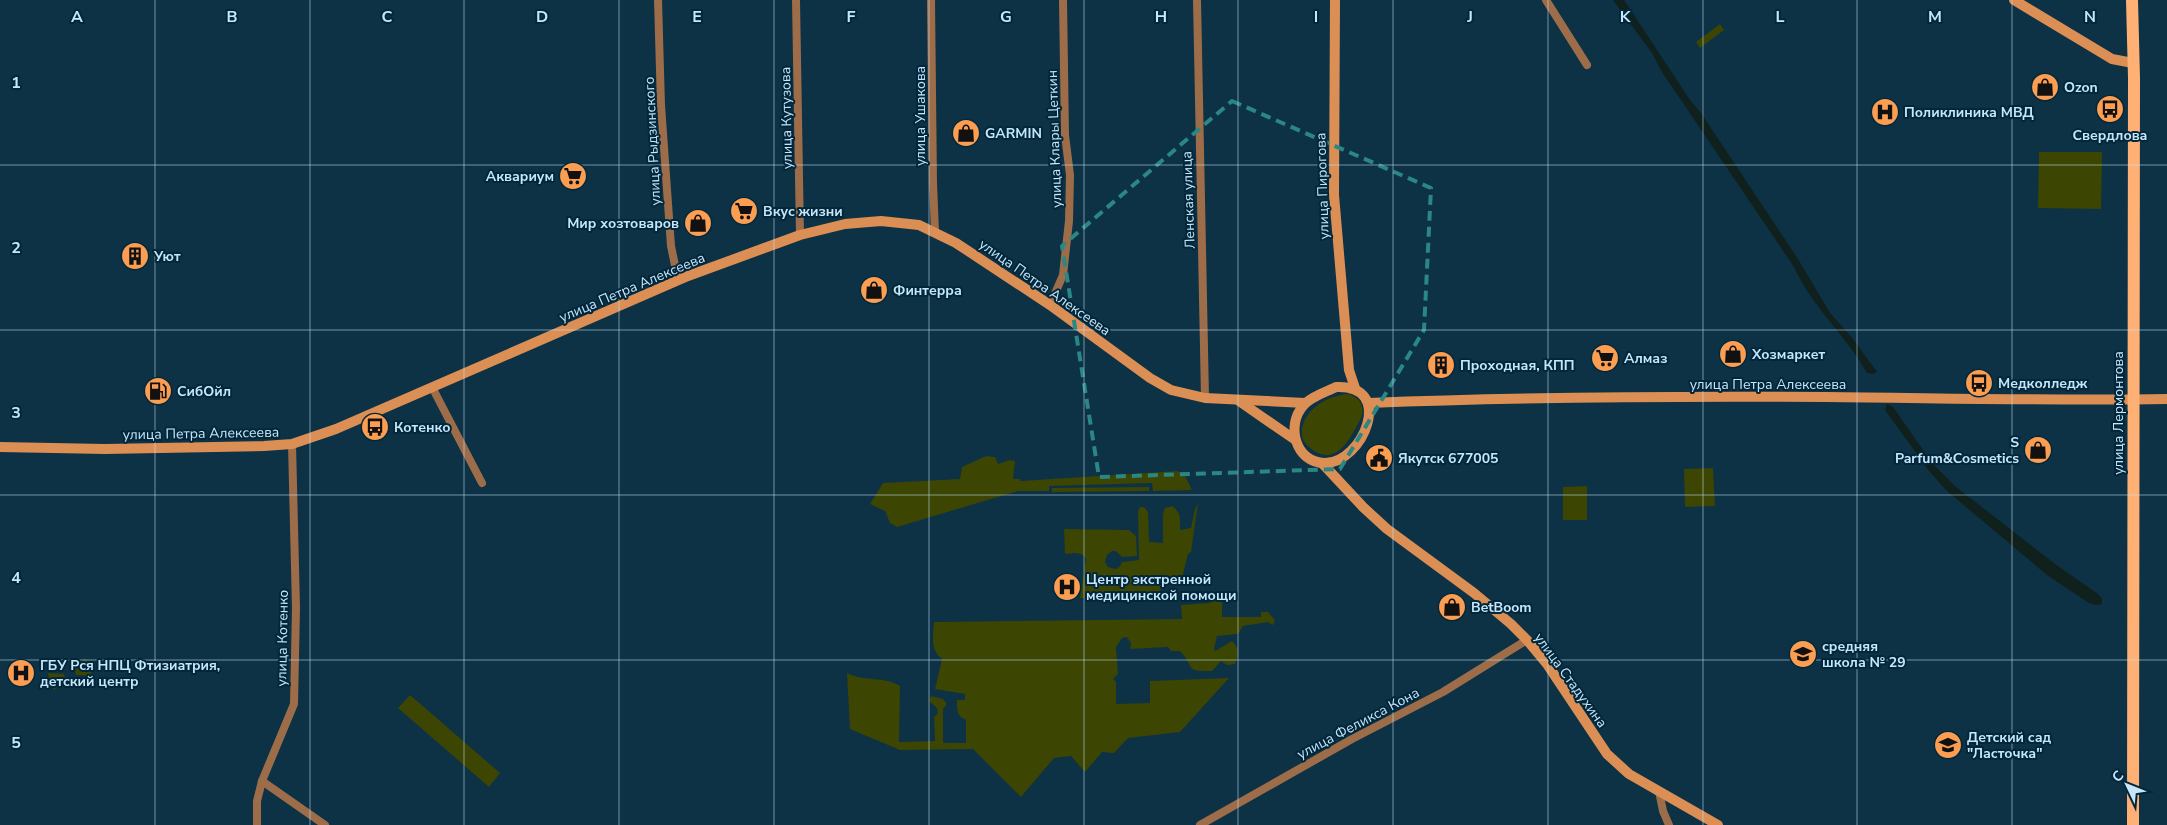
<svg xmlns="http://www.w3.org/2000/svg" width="2167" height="825" font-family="'Nunito Sans',sans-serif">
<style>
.green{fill:#3c4502}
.water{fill:#10201c}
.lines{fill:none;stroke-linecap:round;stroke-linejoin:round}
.street{stroke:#9d6d49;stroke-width:8}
.secondary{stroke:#db8f54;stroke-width:10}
.primary{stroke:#ffb075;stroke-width:12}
.marked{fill:none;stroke:#2a8783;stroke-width:4;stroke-dasharray:10 6;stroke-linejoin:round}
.grid{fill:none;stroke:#c6e6fc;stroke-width:1;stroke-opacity:0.55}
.labels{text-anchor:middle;stroke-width:4;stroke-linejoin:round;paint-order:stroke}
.poi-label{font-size:14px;font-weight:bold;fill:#c6e6fc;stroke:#02273b;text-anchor:start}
.street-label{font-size:14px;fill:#c6e6fc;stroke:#02273b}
.grid-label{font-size:16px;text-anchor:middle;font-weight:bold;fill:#c6e6fc;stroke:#02273b;stroke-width:4;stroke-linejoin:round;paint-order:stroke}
</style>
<rect width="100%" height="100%" fill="#0d3145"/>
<g class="green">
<path d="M1720,24L1724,30L1700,48L1696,42Z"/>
<path d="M2039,152H2102L2101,209L2038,208Z"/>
<path d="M1349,394C1355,397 1361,400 1362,407C1364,415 1359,422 1355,429C1345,448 1331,466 1309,447C1304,443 1301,437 1302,430C1304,409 1328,395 1349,394Z"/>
<path d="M986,456L995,457L998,464L1010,460L1015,461L1013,479H1020L1021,481L1177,471L1184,474L1192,490L1153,491L1152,483L1049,486V491H1018L897,527L890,523L885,511L870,504L883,483L960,479L962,467Z"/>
<path d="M1713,468L1715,506L1685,507L1684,469Z"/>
<path d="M1587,486V520H1563V487Z"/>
<path d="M1149,487V491L1052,492V488Z"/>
<path d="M1198,503L1191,552L1188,554L1181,582L1169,581L1154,597L1080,598L1086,558C1080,551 1073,554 1065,554L1064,529L1129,530L1136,536L1137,556L1122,557L1116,551H1112L1107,555L1105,562L1108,567L1116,569L1120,566L1122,562L1139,560L1138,511L1140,507H1144L1148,512L1149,542L1163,543V514L1165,508L1172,506C1182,513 1180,520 1180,530L1191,528L1195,509Z"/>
<path d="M1216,594L1222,595V617H1261V612H1268L1275,620L1273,625L1268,622L1243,626L1238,634L1217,636L1214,649L1215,651L1232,641C1240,649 1239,654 1235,664L1227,665L1221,661L1212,671C1184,672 1195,667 1180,651H1171L1168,647L1130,649L1131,643L1127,637L1122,638L1116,647L1118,674L1113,679L1116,682V704L1150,703V681L1229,678L1180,732L1128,738L1114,753L1102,752L1085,772L1071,756L1054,758L1021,797L973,749L900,750L850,729L847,673C864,682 884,676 900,686L899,742L935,741L934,717L938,713L937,708L929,701L931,696L943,699L947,704L943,709V743H966V720C956,716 957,709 957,700H965V694L935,689L942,659C930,650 933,636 934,622L1182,619L1181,605L1210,603Z"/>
<path d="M85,658L90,665L92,676L76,675L75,670Z"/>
<path d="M48,673L64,674L65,679L54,690L50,683Z"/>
<path d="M410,695L500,773L489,787L398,708Z"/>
</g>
<g class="water">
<path d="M1613,0H1624L1690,100L1701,113L1798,259L1830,313L1853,339L1877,372L1872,374L1867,373C1846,335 1812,307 1794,267L1662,72L1652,53Z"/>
<path d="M1887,404L1893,407L1932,463L1956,487L2055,564L2098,594L2102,599V604L2096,605L2089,603L2047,575L1947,491L1930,472L1890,417L1885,410Z"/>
</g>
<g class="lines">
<g class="street">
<path d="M658,0L661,105L671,246L678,280"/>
<path d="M796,0L800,235"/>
<path d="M931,0L933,183L935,232"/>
<path d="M1197,0L1205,398"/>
<path d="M1546,0L1587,65"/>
<path d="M1050,305L1063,275L1069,221L1070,175L1065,135L1063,0"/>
<path d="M432,387L482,483"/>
<path d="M262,781L325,825"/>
<path d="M1659,791L1663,811L1669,825"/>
<path d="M257,825V801L262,781L294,704L296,608L292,444"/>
<path d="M1200,825L1352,739L1443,692L1527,640"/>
</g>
<g class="secondary">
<path d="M1335,0L1334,195L1349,370L1355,388"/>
<path d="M2014,0L2112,59L2133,63"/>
<path d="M1336,387C1396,384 1363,463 1325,463C1295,463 1286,425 1303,406C1310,397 1326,392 1336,387Z"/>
<path d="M1239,401L1294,439"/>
<path d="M1369,403C1522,397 1674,396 1826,397C1940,398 2053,401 2167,399"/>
<path d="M0,447L105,449L264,446L292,444L336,429L688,276L800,235L845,224L881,221L919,225L956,243L1050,305L1150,378L1171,390L1205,398L1305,403"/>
<path d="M1322,463L1363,507L1387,529L1474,593L1511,624L1527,640L1547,664L1607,754L1629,774L1718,825"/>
</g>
<path class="primary" d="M2132,0L2134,78L2133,825"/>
</g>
<path class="marked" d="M1232,101L1431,188L1424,330L1340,469L1099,477L1062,246Z"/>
<path class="grid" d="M155,0V825M310,0V825M464,0V825M619,0V825M774,0V825M929,0V825M1084,0V825M1238,0V825M1393,0V825M1548,0V825M1703,0V825M1857,0V825M2012,0V825M0,165H2167M0,330H2167M0,495H2167M0,660H2167"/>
<defs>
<g id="shop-disc" transform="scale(1.4375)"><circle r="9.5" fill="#fb9e52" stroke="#02273b"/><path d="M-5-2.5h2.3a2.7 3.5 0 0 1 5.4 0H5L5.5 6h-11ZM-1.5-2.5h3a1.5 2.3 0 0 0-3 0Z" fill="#111"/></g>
<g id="bus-disc" transform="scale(1.4375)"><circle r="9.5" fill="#fb9e52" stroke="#02273b"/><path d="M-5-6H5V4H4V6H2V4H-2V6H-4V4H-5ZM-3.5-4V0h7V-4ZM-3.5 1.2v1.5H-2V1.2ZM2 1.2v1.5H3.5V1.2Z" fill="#111"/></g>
<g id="hospital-disc" transform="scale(1.4375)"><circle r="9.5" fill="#fb9e52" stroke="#02273b"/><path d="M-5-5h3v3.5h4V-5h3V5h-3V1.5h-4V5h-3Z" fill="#111"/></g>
<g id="supermarket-disc" transform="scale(1.4375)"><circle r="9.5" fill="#fb9e52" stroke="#02273b"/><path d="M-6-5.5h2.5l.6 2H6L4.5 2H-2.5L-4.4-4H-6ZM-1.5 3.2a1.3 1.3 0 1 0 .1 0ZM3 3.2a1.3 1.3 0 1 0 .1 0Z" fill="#111"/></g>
<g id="building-disc" transform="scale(1.4375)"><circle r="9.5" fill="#fb9e52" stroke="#02273b"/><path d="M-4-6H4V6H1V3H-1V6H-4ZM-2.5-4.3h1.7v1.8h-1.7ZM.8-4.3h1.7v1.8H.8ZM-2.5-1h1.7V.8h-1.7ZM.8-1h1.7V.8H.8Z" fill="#111"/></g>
<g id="fuel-disc" transform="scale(1.4375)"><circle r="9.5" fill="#fb9e52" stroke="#02273b"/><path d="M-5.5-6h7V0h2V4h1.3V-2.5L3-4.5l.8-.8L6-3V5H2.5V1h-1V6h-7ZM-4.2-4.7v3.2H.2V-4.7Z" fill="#111"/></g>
<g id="civic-disc" transform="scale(1.4375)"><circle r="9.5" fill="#fb9e52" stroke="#02273b"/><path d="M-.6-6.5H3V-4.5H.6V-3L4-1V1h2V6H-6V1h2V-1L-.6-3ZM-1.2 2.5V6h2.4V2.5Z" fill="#111"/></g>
<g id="school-disc" transform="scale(1.4375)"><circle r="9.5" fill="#fb9e52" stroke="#02273b"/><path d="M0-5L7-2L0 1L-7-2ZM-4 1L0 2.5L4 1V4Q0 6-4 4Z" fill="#111"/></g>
</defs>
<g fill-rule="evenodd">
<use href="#shop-disc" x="2045" y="87"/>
<use href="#bus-disc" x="2110" y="109"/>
<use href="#hospital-disc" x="1885" y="112"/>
<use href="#shop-disc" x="966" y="133"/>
<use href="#supermarket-disc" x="573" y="176"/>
<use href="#supermarket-disc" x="744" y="211"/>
<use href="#shop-disc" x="698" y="223"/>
<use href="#building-disc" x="135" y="256"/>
<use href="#shop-disc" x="874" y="290"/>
<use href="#shop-disc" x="1733" y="354"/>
<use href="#supermarket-disc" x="1605" y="358"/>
<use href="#building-disc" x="1441" y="365"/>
<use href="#bus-disc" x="1979" y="383"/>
<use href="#fuel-disc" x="158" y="391"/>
<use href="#bus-disc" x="375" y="427"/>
<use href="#shop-disc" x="2038" y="450"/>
<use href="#civic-disc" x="1379" y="458"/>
<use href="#hospital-disc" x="1067" y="587"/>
<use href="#shop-disc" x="1452" y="607"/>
<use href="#school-disc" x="1803" y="654"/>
<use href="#hospital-disc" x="21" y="673"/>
<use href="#school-disc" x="1948" y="745"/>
</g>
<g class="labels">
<g class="poi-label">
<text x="2064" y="92">Ozon</text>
<text x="1904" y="117">Поликлиника МВД</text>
<text x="985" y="138">GARMIN</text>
<text x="2110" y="140" text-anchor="middle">Свердлова</text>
<text x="554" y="181" text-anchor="end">Аквариум</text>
<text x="763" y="216">Вкус жизни</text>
<text x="679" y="228" text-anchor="end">Мир хозтоваров</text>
<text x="154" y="261">Уют</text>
<text x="893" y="295">Финтерра</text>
<text x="1752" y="359">Хозмаркет</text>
<text x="1624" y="363">Алмаз</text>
<text x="1460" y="370">Проходная, КПП</text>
<text x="1998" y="388">Медколледж</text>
<text x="177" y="396">СибОйл</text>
<text x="394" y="432">Котенко</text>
<text x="2019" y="447" text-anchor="end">S<tspan x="2019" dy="16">Parfum&amp;Cosmetics</tspan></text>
<text x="1398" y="463">Якутск 677005</text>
<text x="1086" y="584">Центр экстренной<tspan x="1086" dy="16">медицинской помощи</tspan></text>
<text x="1471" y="612">BetBoom</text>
<text x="1822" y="651">средняя<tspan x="1822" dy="16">школа № 29</tspan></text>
<text x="40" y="670">ГБУ Рся НПЦ Фтизиатрия,<tspan x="40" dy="16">детский центр</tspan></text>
<text x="1967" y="742">Детский сад<tspan x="1967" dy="16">"Ласточка"</tspan></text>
</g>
<g class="street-label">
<text transform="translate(920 116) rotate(-90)" y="5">улица Ушакова</text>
<text transform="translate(786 118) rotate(-91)" y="5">улица Кутузова</text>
<text transform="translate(1054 139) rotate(-92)" y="5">улица Клары Цеткин</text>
<text transform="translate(652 141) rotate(-93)" y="5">улица Рыдзинского</text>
<text transform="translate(1322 186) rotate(-92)" y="5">улица Пирогова</text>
<text transform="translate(1188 200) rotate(-92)" y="5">Ленская улица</text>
<text transform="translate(632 287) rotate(-23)" y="5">улица Петра Алексеева</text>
<text transform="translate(1045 287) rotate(35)" y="5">улица Петра Алексеева</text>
<text x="1768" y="389">улица Петра Алексеева</text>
<text transform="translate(2118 413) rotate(-90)" y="5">улица Лермонтова</text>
<text transform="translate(201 433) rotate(-1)" y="5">улица Петра Алексеева</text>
<text transform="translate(282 638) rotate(-89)" y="5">улица Котенко</text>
<text transform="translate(1571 680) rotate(54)" y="5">улица Стадухина</text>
<text transform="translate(1358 723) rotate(-28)" y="5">улица Феликса Кона</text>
</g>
</g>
<g class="grid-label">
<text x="77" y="22">A</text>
<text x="232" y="22">B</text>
<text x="387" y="22">C</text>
<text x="542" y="22">D</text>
<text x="697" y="22">E</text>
<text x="851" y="22">F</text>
<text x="1006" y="22">G</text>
<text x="1161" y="22">H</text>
<text x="1316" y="22">I</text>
<text x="1470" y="22">J</text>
<text x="1625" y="22">K</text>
<text x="1780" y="22">L</text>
<text x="1935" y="22">M</text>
<text x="2090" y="22">N</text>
<text x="16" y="88">1</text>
<text x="16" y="253">2</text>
<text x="16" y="418">3</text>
<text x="16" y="583">4</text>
<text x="16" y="748">5</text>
</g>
<g transform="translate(2127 785) rotate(313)" stroke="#02273b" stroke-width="4" paint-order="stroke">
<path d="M0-4L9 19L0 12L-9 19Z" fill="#c6e6fc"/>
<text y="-8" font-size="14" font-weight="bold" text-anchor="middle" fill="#c6e6fc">С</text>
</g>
</svg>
